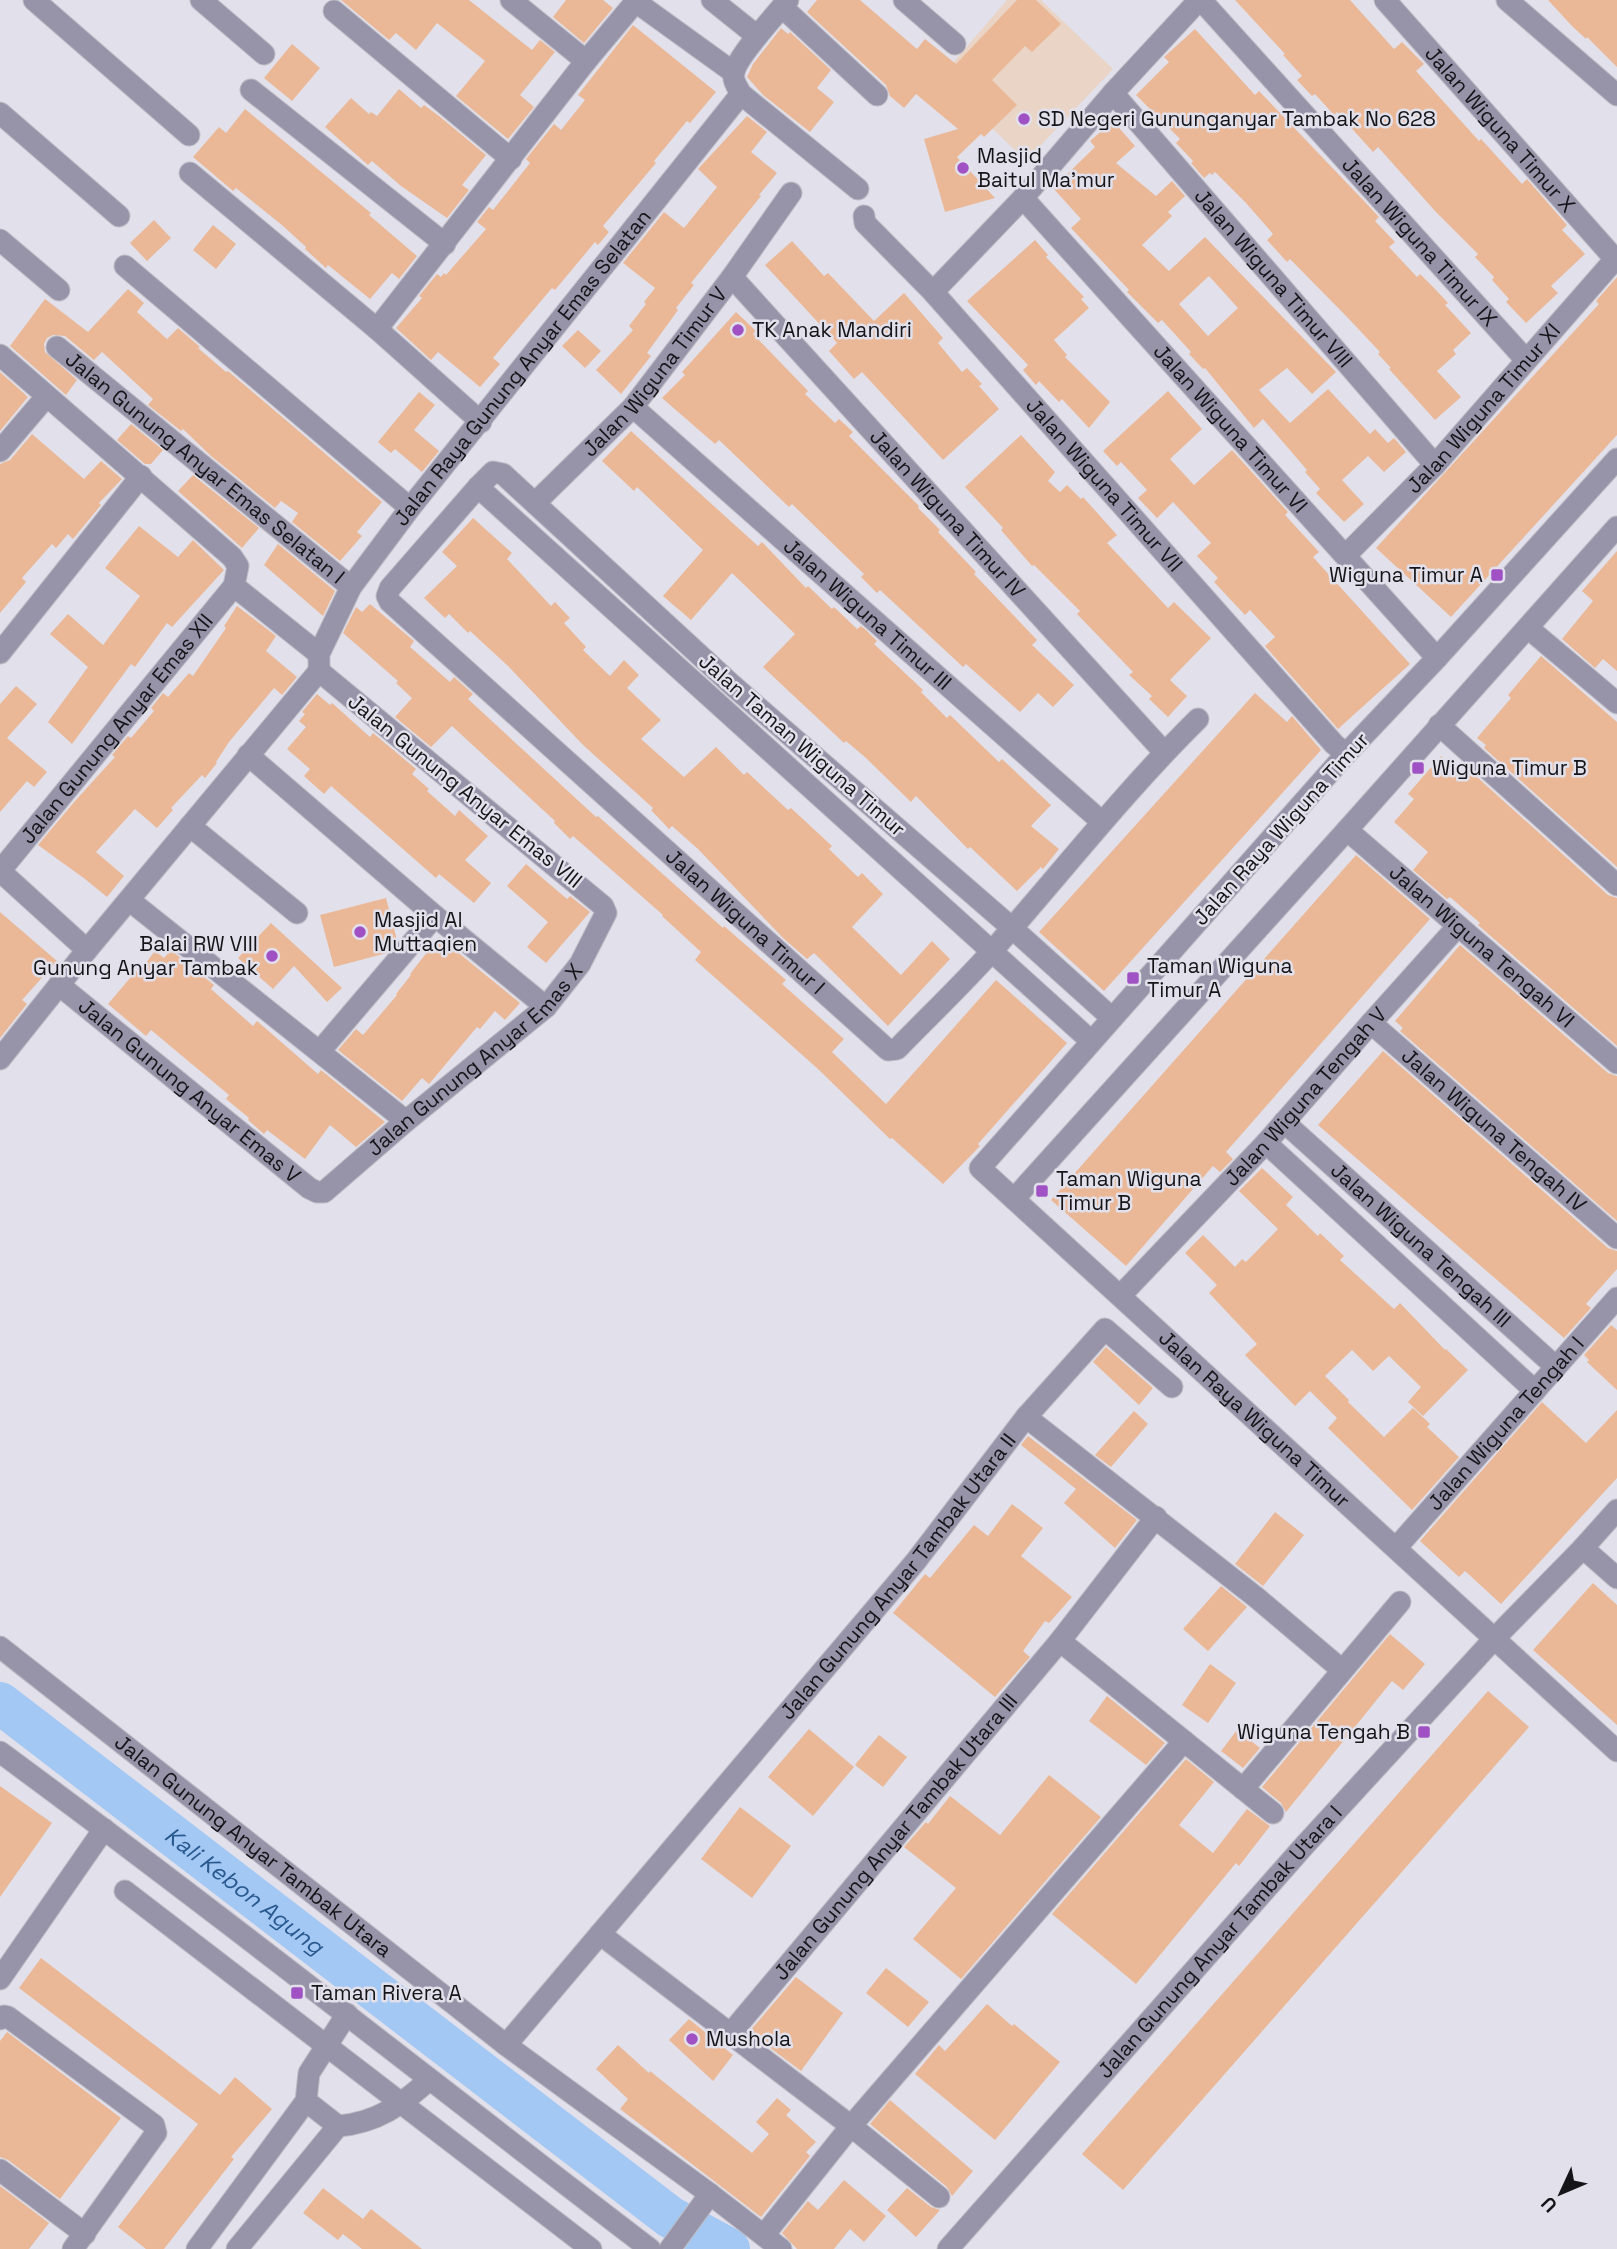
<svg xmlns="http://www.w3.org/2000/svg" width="1617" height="2249" font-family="'Space Grotesk',sans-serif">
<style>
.education{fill:#e9d4c6}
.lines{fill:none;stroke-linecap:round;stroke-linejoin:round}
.river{stroke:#a3c8f4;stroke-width:42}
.building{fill:#eab897;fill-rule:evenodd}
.minor-casing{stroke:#bdbcc5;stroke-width:23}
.minor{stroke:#9793a9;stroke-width:21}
.poi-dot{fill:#a052c4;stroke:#e2e1eb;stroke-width:2.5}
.labels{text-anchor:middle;stroke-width:5;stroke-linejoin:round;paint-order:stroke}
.poi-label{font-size:21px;fill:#151418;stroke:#e2e1eb;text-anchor:start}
.street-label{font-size:21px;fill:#151418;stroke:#e2e1eb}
.water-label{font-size:23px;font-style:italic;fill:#28598f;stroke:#e2e1eb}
</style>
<rect width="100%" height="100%" fill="#e2e1eb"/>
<path class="education" d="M1007,0H1041L1113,69L1026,161L940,78Z"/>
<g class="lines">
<path class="river" id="s1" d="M0,1703L670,2217L729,2249"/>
</g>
<g class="building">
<path d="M341,0H469L532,50L540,40L555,52L520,95L534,107L508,139L456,96L485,61L437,23L416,50L396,33L389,40Z"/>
<path d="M566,0H603L613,8L584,43L553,17Z"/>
<path d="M817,0H860L917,49L925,39L956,64L1017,0H1036L1061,24L1032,52L1025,46L992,80L1017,105L984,137L981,134L957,157L995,198L945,212L924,139L958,129L916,94L904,108L890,96L886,85L807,12Z"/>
<path d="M1235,0H1350L1394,49L1402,42L1424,64L1416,71L1479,141L1481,139L1522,184L1527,179L1567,225L1562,230L1585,254L1551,286L1558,293L1526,323L1506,302L1509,299L1492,280L1494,277L1475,257L1478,254L1435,211L1378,147L1373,152L1337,112L1334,115L1315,94L1312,96L1297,80L1302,76L1283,55L1285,54Z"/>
<path d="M1548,0H1617V67L1587,37L1586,39L1571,25Z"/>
<path d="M633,25L716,92L690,123L687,121L654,161L656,163L603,226L609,232L598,245L595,242L555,290L552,288L493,358L500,364L480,387L438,352L431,360L396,328L422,298L419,296L437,274L441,277L444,273L446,275L486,229L477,222L489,207L493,210L530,163L526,159L554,124L561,130L585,100L578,95Z"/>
<path d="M781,28L788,34L790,32L831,70L817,88L834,102L810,132L763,95L747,77L753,64Z"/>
<path d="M1195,29L1255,95L1259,91L1364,201L1379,217L1375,221L1395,242L1389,247L1417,277L1420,274L1436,290L1448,303L1445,305L1471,333L1453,350L1456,354L1437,371L1461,397L1435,420L1389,369L1391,368L1378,354L1380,352L1348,318L1290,259L1287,262L1267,240L1273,234L1246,203L1215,172L1212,175L1210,173L1204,178L1191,163L1193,161L1176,143L1180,139L1136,95L1169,62L1164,57Z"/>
<path d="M292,44L320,68L292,101L264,78Z"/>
<path d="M399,89L421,108L424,105L439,116L486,155L462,185L469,190L447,218L401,186L372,161L368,165L325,127L351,98L369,114L371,112L377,116Z"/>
<path d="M245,109L354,199L371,213L369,215L417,256L399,279L392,273L370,299L328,265L326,268L305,249L306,247L283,226L236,188L233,191L193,157L219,127L226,133Z"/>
<path d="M747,116L767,132L751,152L777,173L759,195L761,196L691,283L694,285L676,308L678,310L647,353L651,356L621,394L596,370L633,330L629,326L646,304L644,302L655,288L623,263L664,212L684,228L717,187L698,169Z"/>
<path d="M1113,121L1135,146L1116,163L1156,196L1172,181L1185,196L1168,212L1172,216L1142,245L1169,271L1205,237L1336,372L1312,394L1287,368L1259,390L1290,423L1328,389L1370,434L1375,429L1388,443L1394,438L1406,452L1384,472L1368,456L1342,480L1364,504L1344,522L1316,493L1320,489L1305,472L1307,470L1263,419L1254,428L1205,368L1203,369L1189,354L1191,352L1162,320L1158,323L1127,292L1129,290L1071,228L1081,219L1053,188L1095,147L1090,141ZM1209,276L1238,308L1208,336L1179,304Z"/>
<path d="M154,220L171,238L147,261L130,243Z"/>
<path d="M213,225L236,244L216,269L193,250Z"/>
<path d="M1035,240L1048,255L1046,257L1084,297L1081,299L1089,308L1054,340L1067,355L1065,357L1110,402L1089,428L1062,399L1059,402L1039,381L1036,385L1023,370L1028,365L967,301Z"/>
<path d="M792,241L824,276L828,273L874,321L904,293L943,338L938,343L962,372L967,368L982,384L979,386L999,409L943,460L862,372L854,379L829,351L837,343L765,265Z"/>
<path d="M1617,277V435L1451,617L1376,548L1599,304L1596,301Z"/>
<path d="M128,289L144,303L137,312L167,339L178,328L200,347L198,348L226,372L228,371L382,502L357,532L362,536L340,561L292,522L298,513L281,501L275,508L211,456L183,429L181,431L148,405L153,399L102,352L94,360L65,336L53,335L47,338L44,344L45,352L77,380L66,395L10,346L45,299L88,332Z"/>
<path d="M736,312L756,331L753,334L808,391L805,394L835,423L839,419L853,432L849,436L919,506L918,508L940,530L938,532L976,572L974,574L1037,640L1032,645L1074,685L1053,707L1038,693L1020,712L966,664L963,667L880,590L877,593L861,577L864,574L792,504L789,507L719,440L715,444L662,398L685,375L682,372Z"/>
<path d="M578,330L601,351L585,368L562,346Z"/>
<path d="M0,372L28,397L0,431Z"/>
<path d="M1168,391L1202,429L1170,459L1194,485L1232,450L1288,512L1285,515L1319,552L1313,557L1410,664L1338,729L1265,646L1275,637L1250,610L1245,615L1214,582L1218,578L1197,556L1211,543L1173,502L1157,518L1138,498L1147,490L1121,462L1117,466L1103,451Z"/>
<path d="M419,392L435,405L414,430L439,451L422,472L395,449L391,453L378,442Z"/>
<path d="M131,424L163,450L151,464H145L117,440Z"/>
<path d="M631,431L758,546L762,542L806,588L808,586L832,609L834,607L857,629L861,626L866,630L877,641L874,644L923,690L921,692L947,718L950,715L999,762L1002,759L1051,805L1031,826L1059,849L1043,869L1041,867L1017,891L970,847L968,849L916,796L911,802L866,758L846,741L844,743L763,667L795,634L732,573L691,620L663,596L703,550L637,487L634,491L602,461Z"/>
<path d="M32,434L84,479L101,461L122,479L99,503L101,505L73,539L68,534L56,548L52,544L22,578L26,582L0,613V464L10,460Z"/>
<path d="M1021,435L1055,472L1048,481L1060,492L1067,485L1081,499L1083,497L1117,535L1107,543L1168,608L1174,602L1211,638L1170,680L1187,696L1168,717L1149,699L1152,696L1129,675L1133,672L1077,614L1080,611L1034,565L1032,566L1001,530L1003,528L965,487Z"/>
<path d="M193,475L259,528L242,548L178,491Z"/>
<path d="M473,518L512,553L507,559L551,606L555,602L570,618L564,623L586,647L583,650L610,676L624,660L639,675L627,688L661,720L641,739L684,777L716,747L744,775L747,772L788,810L791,808L832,846L829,849L858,877L862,873L883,894L852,927L901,975L932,941L950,959L888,1026L814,953L807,959L783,938L698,849L672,826L669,829L651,810L653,808L583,745L508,666L470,631L468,633L449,614L445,618L424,598L457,566L442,552Z"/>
<path d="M139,526L178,557L193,540L224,570L172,627L167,623L135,667L131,664L72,744L48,722L88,667L50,634L68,614L103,645L140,596L105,568Z"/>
<path d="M278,544L335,591L323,616L264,565Z"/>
<path d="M1617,551V671L1603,659L1595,668L1562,639L1593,601L1582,591Z"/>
<path d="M370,604L414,641L410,647L450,682L454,677L473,694L468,699L596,817L598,816L723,928L724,926L786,980L782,984L844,1039L832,1052L886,1104L996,980L1067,1043L978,1144L980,1146L943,1184L892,1138L890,1139L818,1069L695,960L701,952L662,916L663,915L573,836L570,839L554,823L555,821L452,726L431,747L395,717L412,698L396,683L398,681L343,633L356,607L362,612Z"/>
<path d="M237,606L276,636L266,651L297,677L282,695L274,688L229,742L216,762L217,763L205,778L202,775L171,808L173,810L157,828L135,809L96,852L124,876L107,897L85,879L38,845L75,801L115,757L112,755L128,736L131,738L154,711L151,708L163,693L168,697L189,673L193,676L226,628L224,626Z"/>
<path d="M1541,656L1617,722V867L1484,748L1486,745L1477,738L1511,698L1508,695Z"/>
<path d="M16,686L37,704L7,738L47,772L34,787L27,781L0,812V704Z"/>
<path d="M1255,693L1287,722L1292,716L1321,750L1104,991L1039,932Z"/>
<path d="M317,694L330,705L332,703L370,737L373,733L416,769L412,774L429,789L427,791L455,816L459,810L488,836L465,860L491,883L474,903L439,874L436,878L331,786L324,794L304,776L310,769L287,749L306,727L299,721L305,714L302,712Z"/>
<path d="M1441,756L1461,774L1467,768L1608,895L1617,898V1046L1478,925L1480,923L1450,897L1447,899L1413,870L1428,852L1394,822L1414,799L1408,794Z"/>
<path d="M1356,855L1430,919L1226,1152L1233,1159L1220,1172L1213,1166L1126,1266L1051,1200Z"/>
<path d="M526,864L567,899L570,896L590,912L546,963L527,947L548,922L507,886Z"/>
<path d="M386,898L397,940L387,953L334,967L320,915Z"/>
<path d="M0,912L57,961L22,1000L27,1004L0,1038Z"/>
<path d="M271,923L342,988L327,1002L294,966L273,989L238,958Z"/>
<path d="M439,937L520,1003L505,1020L495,1011L480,1029L477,1027L429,1084L422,1078L402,1101L338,1050L356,1029L363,1035L397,995L396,994L411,975L410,974Z"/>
<path d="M1460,945L1608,1073L1617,1076V1221L1400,1031L1403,1028L1395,1021Z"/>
<path d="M171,950L214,985L211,989L253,1026L257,1021L318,1074L321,1070L385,1122L356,1147L330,1125L305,1159L267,1130L264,1134L248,1120L249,1118L226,1099L229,1095L151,1030L146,1036L108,1004L136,971L138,973L155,951L164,958Z"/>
<path d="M1383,1051L1608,1248L1617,1251V1269L1586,1304L1591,1308L1564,1338L1318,1125Z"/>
<path d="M1262,1168L1293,1197L1286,1205L1318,1236L1320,1233L1344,1256L1340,1260L1394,1309L1400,1303L1445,1350L1446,1349L1468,1370L1423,1416L1408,1402L1421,1387L1389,1356L1373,1371L1352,1350L1325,1376L1349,1400L1348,1402L1384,1437L1413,1408L1430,1424L1427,1427L1459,1457L1412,1510L1328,1428L1337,1418L1310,1391L1295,1406L1245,1355L1257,1344L1209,1293L1217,1285L1185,1253L1203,1235L1235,1267L1242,1259L1246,1262L1278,1229L1239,1191Z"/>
<path d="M1611,1325L1617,1330V1390L1587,1362L1589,1360L1584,1355Z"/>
<path d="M1106,1347L1153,1388L1139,1405L1093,1362Z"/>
<path d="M1542,1402L1586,1443L1617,1410V1478L1501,1604L1465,1571L1459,1577L1420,1541Z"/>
<path d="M1134,1411L1148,1424L1111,1467L1095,1455Z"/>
<path d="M1028,1436L1137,1520L1115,1548L1064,1503L1076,1489L1021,1445Z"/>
<path d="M1012,1504L1043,1528L1021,1556L1072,1597L1049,1623L1045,1621L1023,1651L1030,1657L995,1697L893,1613L925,1574L930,1578L974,1525L988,1536Z"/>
<path d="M1275,1512L1304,1535L1263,1586L1235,1564Z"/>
<path d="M1593,1583L1617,1605V1725L1533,1650Z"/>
<path d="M1221,1586L1247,1607L1208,1651L1183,1629Z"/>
<path d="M1390,1634L1425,1664L1403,1690L1392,1681L1286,1812L1281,1803L1262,1787Z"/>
<path d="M1210,1664L1236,1683L1208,1723L1182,1705Z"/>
<path d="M1488,1691L1529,1727L1123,2190L1082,2154Z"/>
<path d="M1107,1696L1165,1743L1146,1765L1089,1721Z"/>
<path d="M809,1729L854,1767L813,1816L768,1777Z"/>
<path d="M1237,1730L1260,1748L1243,1768L1221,1751Z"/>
<path d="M879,1735L907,1757L883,1787L855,1765Z"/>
<path d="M1186,1759L1214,1782L1179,1825L1213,1853L1247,1809L1270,1826L1239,1866L1236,1863L1136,1984L1052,1914Z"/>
<path d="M1049,1775L1101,1817L961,1979L913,1939L956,1888L904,1847L926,1822L928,1824L950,1796L1000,1835Z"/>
<path d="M0,1786L52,1823L0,1897Z"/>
<path d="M740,1807L791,1846L752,1898L701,1859Z"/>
<path d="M41,1958L220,2095L235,2077L272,2109L231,2157L234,2159L164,2249H146L118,2227L198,2124L19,1988Z"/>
<path d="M886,1968L929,2002L908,2027L866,1993Z"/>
<path d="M796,1977L843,2013L801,2071L749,2032Z"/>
<path d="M987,2004L1012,2026L1014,2024L1060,2062L995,2140L915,2074L939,2045L945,2051Z"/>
<path d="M689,2019L733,2055L713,2081L669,2040Z"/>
<path d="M7,2032L121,2118L60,2199L8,2160L0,2157V2041Z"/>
<path d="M618,2045L649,2073L650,2071L752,2153L769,2134L756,2122L777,2098L791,2110L786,2115L816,2142L806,2152L810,2156L761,2217L620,2109L628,2099L596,2069Z"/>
<path d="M890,2100L973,2171L952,2196L947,2187L870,2124Z"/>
<path d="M844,2180L886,2216L864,2242L850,2229L834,2249H797L782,2233L808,2201L818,2210Z"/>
<path d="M0,2186L49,2223L29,2249H0Z"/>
<path d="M323,2188L363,2219L371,2209L422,2249H362L343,2234L338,2240L303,2213Z"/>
<path d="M907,2188L931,2207L940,2210L916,2237L887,2210Z"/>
</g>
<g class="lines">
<g class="minor-casing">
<g id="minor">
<path d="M34,0L189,135"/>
<path d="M201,0L264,54"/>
<path d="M511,0L586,61"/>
<path d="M712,0L757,36"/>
<path d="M788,0C776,14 736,58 734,73C732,80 738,88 741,94L858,189"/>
<path d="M904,0L955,44"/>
<path id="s2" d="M1201,0L1526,360"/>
<path id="s3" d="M1385,0L1615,259"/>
<path d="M1507,0L1617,95"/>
<path d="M636,2L733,72"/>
<path d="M782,7L877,95"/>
<path d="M334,11L511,159"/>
<path d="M251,90L445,244"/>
<path id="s4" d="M1113,93L1435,465"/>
<path d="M0,113L119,216"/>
<path d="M190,173L377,329L481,422"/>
<path id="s5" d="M1023,198L1437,658"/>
<path id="s6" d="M864,216L865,223L933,292L1334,744L1346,754"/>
<path d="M0,240L59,290"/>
<path d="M125,266L410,508"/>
<path id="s7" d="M732,277L1164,752"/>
<path d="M933,292L1023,198L1113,93L1199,0"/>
<path d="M377,329L586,61L637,0"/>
<path id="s8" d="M57,347L351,587"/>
<path d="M0,355L232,557L238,566L234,586L319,654"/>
<path id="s9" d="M633,407L1102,822"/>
<path d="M0,451L46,397"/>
<path id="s10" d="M1617,459L1437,658L1346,754L980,1168L1617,1751"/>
<path d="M478,487L1091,1041"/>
<path id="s11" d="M535,503L633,407L732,277L791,193"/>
<path id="s12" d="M1346,555L1435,465L1617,257"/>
<path d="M1528,628L1617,703"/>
<path d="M0,653L141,476"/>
<path d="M1439,725L1617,885"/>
<path d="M248,755L435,916L546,1007"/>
<path d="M190,826L297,913"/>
<path id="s13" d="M1347,830L1617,1063"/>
<path id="s14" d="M0,871L234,586"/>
<path d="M0,871L87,950"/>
<path d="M129,900L406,1121"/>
<path id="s15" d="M59,985L309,1188L317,1192H324L406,1121L546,1007L580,964L606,913L603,906L319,671"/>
<path id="s16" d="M1112,1018L1012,928L731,684L503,474L493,472L478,487L390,588L387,596L390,602L888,1050L897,1049C929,1016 963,984 993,950C1061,873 1125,791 1198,719"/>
<path id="s17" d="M1371,1023L1617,1238"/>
<path d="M320,1051L435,916"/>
<path id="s18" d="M0,1059L87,950L319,671V654L351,587L410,508L741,94"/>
<path id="s19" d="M1284,1122L1556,1367"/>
<path d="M1266,1143L1535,1391"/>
<path d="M1014,1199L1347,830L1617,527"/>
<path id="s20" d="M1121,1295L1266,1143L1371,1023L1458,926"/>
<path d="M1026,1417L1105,1329L1172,1387"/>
<path id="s21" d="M1396,1548L1617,1298"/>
<path d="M1583,1548L1617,1578"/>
<path d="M1060,1641L1273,1813"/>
<path id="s22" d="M0,1647L506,2045L710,2194L781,2249"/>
<path d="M0,1752C220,1914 433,2083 650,2249"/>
<path d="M1243,1789L1400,1602"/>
<path d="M125,1891L591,2249"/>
<path d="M600,1934L851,2126L939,2197"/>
<path d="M0,1979L104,1829"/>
<path d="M0,2019L4,2016L8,2017L154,2125L156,2133L73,2249"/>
<path id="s23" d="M731,2033L1060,1641L1156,1517"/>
<path id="s24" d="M506,2045L916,1561L1026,1417L1257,1598L1342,1670"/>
<path d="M306,2101L338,2126C377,2123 401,2105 429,2080"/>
<path d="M0,2170L85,2234"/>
<path d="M764,2235L851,2126L1184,1741"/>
<path d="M197,2249L306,2101L309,2073L347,2014"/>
<path d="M237,2249L338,2126"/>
<path d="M670,2249L710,2194"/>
<path id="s25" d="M948,2249L1304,1846L1494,1639L1583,1548L1617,1510"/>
</g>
</g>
<use href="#minor" class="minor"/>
</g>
<g class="poi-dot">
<circle cx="1024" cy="119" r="7"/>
<circle cx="963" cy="168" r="7"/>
<circle cx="738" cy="330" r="7"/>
<rect x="1490" y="568" width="14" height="14" rx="3.5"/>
<rect x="1411" y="761" width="14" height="14" rx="3.5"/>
<circle cx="360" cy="932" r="7"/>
<circle cx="272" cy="956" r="7"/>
<rect x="1126" y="971" width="14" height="14" rx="3.5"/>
<rect x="1035" y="1184" width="14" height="14" rx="3.5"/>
<rect x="1417" y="1725" width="14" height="14" rx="3.5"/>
<rect x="290" y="1986" width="14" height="14" rx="3.5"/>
<circle cx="692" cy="2039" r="7"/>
</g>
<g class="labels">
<g class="poi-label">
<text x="1038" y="126">SD Negeri Gununganyar Tambak No 628</text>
<text x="977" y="163">Masjid<tspan x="977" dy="24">Baitul Ma'mur</tspan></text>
<text x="752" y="337">TK Anak Mandiri</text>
<text x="1483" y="582" text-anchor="end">Wiguna Timur A</text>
<text x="1432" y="775">Wiguna Timur B</text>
<text x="374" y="927">Masjid Al<tspan x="374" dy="24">Muttaqien</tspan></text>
<text x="258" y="951" text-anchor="end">Balai RW VIII<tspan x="258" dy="24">Gunung Anyar Tambak</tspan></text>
<text x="1147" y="973">Taman Wiguna<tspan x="1147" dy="24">Timur A</tspan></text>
<text x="1056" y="1186">Taman Wiguna<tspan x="1056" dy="24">Timur B</tspan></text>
<text x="1410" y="1739" text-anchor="end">Wiguna Tengah B</text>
<text x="311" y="2000">Taman Rivera A</text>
<text x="706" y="2046">Mushola</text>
</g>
<g class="street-label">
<text dy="7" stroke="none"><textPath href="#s3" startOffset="173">Jalan Wiguna Timur X</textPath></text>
<text dy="7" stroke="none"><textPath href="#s2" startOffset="326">Jalan Wiguna Timur IX</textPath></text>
<text dy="7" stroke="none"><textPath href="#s4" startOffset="245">Jalan Wiguna Timur VIII</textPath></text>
<text dy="7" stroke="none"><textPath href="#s18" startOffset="872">Jalan Raya Gunung Anyar Emas Selatan</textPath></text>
<text dy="7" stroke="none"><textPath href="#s11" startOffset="178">Jalan Wiguna Timur V</textPath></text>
<text dy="7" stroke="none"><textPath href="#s12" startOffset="201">Jalan Wiguna Timur XI</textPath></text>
<text dy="7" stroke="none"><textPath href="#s5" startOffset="310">Jalan Wiguna Timur VI</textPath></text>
<text dy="7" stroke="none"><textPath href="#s8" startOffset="191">Jalan Gunung Anyar Emas Selatan I</textPath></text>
<text dy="7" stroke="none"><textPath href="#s6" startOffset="362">Jalan Wiguna Timur VII</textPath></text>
<text dy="7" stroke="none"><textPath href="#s7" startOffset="320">Jalan Wiguna Timur IV</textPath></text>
<text dy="7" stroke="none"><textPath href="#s9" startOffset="313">Jalan Wiguna Timur III</textPath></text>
<text dy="7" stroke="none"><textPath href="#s14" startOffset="184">Jalan Gunung Anyar Emas XII</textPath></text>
<text transform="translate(802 745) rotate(41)" y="7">Jalan Taman Wiguna Timur</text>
<text transform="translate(465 791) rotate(39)" y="7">Jalan Gunung Anyar Emas VIII</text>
<text transform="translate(1281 829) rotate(-48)" y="7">Jalan Raya Wiguna Timur</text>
<text dy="7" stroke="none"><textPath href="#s16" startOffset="1475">Jalan Wiguna Timur I</textPath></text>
<text dy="7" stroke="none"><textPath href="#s13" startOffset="178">Jalan Wiguna Tengah VI</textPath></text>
<text dy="7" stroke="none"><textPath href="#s15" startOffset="539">Jalan Gunung Anyar Emas X</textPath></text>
<text dy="7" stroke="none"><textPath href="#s15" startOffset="168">Jalan Gunung Anyar Emas V</textPath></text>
<text dy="7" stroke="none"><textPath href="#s20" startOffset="271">Jalan Wiguna Tengah V</textPath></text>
<text dy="7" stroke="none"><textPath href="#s17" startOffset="163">Jalan Wiguna Tengah IV</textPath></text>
<text dy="7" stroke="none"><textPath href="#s19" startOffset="184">Jalan Wiguna Tengah III</textPath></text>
<text dy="7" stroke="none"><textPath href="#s10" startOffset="1325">Jalan Raya Wiguna Timur</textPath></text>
<text dy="7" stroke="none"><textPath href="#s21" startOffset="166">Jalan Wiguna Tengah I</textPath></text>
<text dy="7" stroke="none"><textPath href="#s24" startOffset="611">Jalan Gunung Anyar Tambak Utara II</textPath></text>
<text dy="7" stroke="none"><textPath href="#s23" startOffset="256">Jalan Gunung Anyar Tambak Utara III</textPath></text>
<text dy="7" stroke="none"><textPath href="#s22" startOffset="322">Jalan Gunung Anyar Tambak Utara</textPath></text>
<text dy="7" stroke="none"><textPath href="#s25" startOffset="410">Jalan Gunung Anyar Tambak Utara I</textPath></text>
</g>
<g class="water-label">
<text dy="8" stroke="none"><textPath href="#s1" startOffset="308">Kali Kebon Agung</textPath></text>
</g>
</g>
<g transform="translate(1561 2193) rotate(226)" stroke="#e2e1eb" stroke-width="5" paint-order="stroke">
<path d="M0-5L12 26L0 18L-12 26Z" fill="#151418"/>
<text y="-10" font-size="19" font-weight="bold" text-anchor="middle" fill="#151418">U</text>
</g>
</svg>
